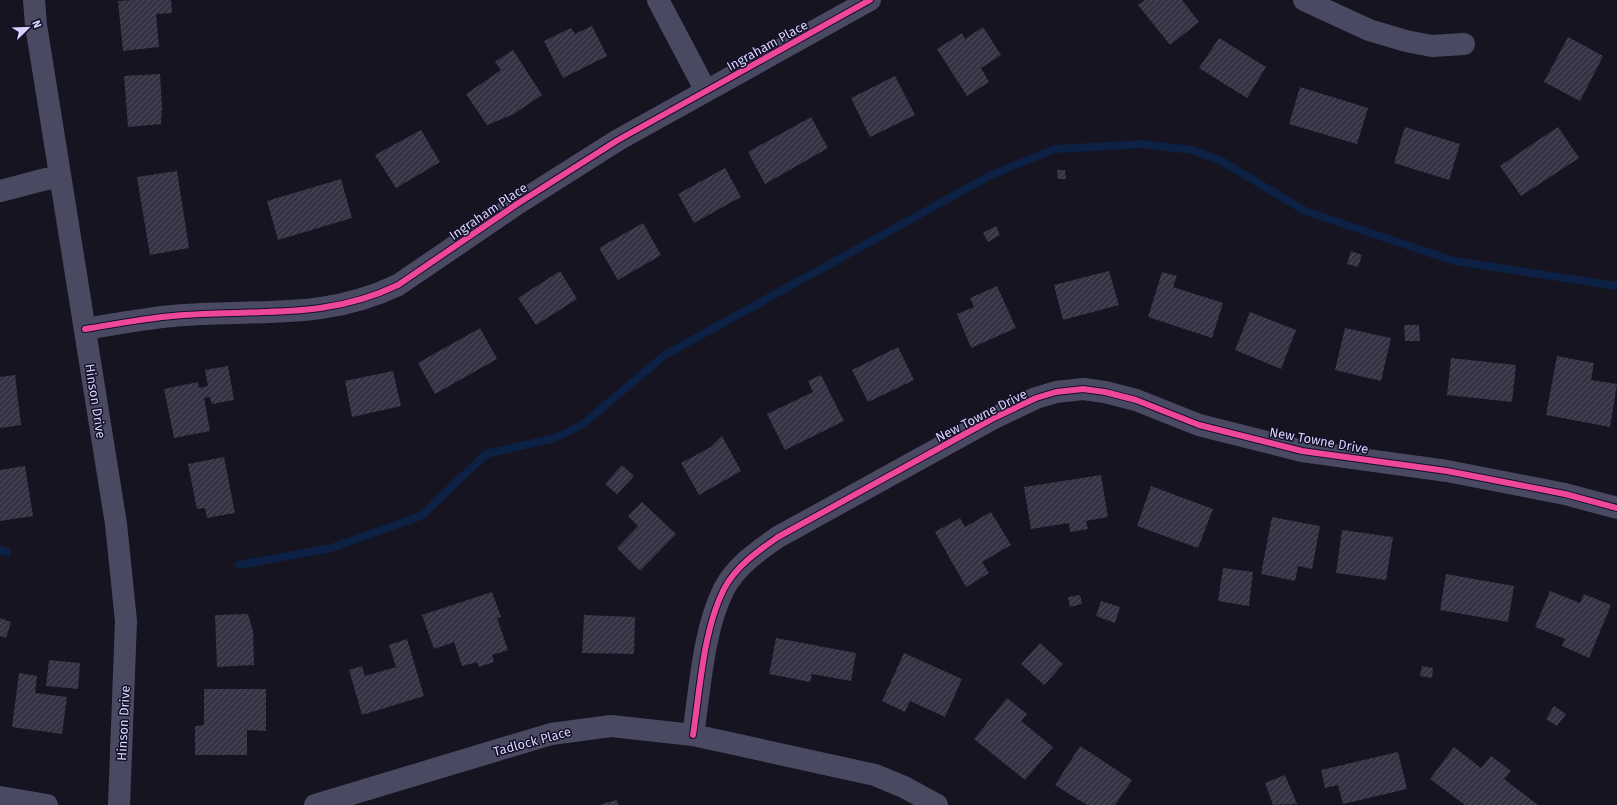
<svg xmlns="http://www.w3.org/2000/svg" width="1617" height="805" font-family="'Fira Sans',sans-serif">
<style>
.lines{fill:none;stroke-linecap:round;stroke-linejoin:round}
.stream{stroke:#0d2144;stroke-width:8}
.building{fill:url(#building-hatch)}
.street{stroke:#4a4962;stroke-width:22}
.cycleway-casing{stroke:#130f26;stroke-width:8}
.cycleway{stroke:#ed469a;stroke-width:6}
.labels{text-anchor:middle;stroke-width:3;stroke-linejoin:round;paint-order:stroke}
.street-label{font-size:13px;fill:#d9d4ff;stroke:#130f26}
</style>
<defs>
<pattern id="building-hatch" width="6" height="6" patternUnits="userSpaceOnUse"><rect width="6" height="6" fill="#343243"/><path d="M-1 1l2-2M0 6l6-6M5 7l2-2" fill="none" stroke="#514f5f"/></pattern>
</defs>
<rect width="100%" height="100%" fill="#161421"/>
<g class="lines">
<g class="stream">
<path d="M0,550L7,552"/>
<path d="M239,565L331,548L421,516L486,454L555,438L582,425L665,355L991,175L1055,149L1142,144L1192,150L1220,160L1305,211L1454,261L1617,286"/>
</g>
</g>
<g class="building">
<path d="M133,0H171L172,13L156,14L159,47L123,51L118,1Z"/>
<path d="M1145,0H1182L1199,22L1170,45L1138,5Z"/>
<path d="M592,26L607,56L563,78L544,41L571,28L575,34Z"/>
<path d="M983,27L1001,55L981,68L989,82L967,96L937,49L962,33L965,39Z"/>
<path d="M1568,37L1603,56L1580,101L1544,82Z"/>
<path d="M1219,38L1266,67L1247,98L1199,68Z"/>
<path d="M513,50L542,95L512,115L487,125L466,94L501,70L495,62Z"/>
<path d="M160,74L162,108L161,124L128,127L124,76Z"/>
<path d="M895,76L915,115L870,137L851,98Z"/>
<path d="M1300,87L1368,108L1357,144L1289,124Z"/>
<path d="M811,117L828,148L765,184L748,152Z"/>
<path d="M1405,127L1460,144L1449,180L1394,163Z"/>
<path d="M1558,127L1579,158L1521,196L1500,166Z"/>
<path d="M421,130L440,162L396,188L375,155Z"/>
<path d="M725,168L741,197L694,223L678,194Z"/>
<path d="M1057,170H1065L1066,179H1058Z"/>
<path d="M177,171L189,248L150,255L137,177Z"/>
<path d="M341,179L352,218L278,240L267,201Z"/>
<path d="M643,223L661,255L618,280L599,248Z"/>
<path d="M996,226L1000,235L988,242L983,233Z"/>
<path d="M1351,251L1362,255L1358,267L1347,264Z"/>
<path d="M560,271L577,299L536,325L518,298Z"/>
<path d="M1109,271L1119,305L1063,320L1054,285Z"/>
<path d="M1162,272L1177,276L1173,287L1223,303L1212,338L1148,317Z"/>
<path d="M997,286L1016,328L971,348L957,314L974,307L970,298Z"/>
<path d="M1250,312L1296,330L1281,369L1235,350Z"/>
<path d="M1404,325H1419L1420,341H1405Z"/>
<path d="M480,328L497,359L435,394L418,363Z"/>
<path d="M1345,328L1391,338L1381,381L1335,370Z"/>
<path d="M898,347L914,380L868,402L852,370Z"/>
<path d="M1557,356L1594,363L1591,380L1617,384L1610,427L1546,415Z"/>
<path d="M1451,358L1516,365L1512,402L1447,395Z"/>
<path d="M228,366L234,400L212,404L210,397L204,398L210,431L174,438L164,389L198,382L199,388L208,386L205,370Z"/>
<path d="M393,371L401,406L352,417L345,381Z"/>
<path d="M15,375L21,425L0,428V377Z"/>
<path d="M821,375L844,421L785,450L767,414L813,392L808,381Z"/>
<path d="M722,436L741,471L699,495L681,463L711,447Z"/>
<path d="M224,457L235,513L207,518L205,508L197,509L188,464Z"/>
<path d="M622,465L634,476L617,494L605,484Z"/>
<path d="M25,466L33,516L0,521V470Z"/>
<path d="M1101,475L1108,517L1086,521L1088,529L1070,532L1069,523L1031,529L1024,487Z"/>
<path d="M1151,486L1213,509L1198,548L1137,526Z"/>
<path d="M642,502L676,534L640,571L617,548L638,526L628,516Z"/>
<path d="M991,512L1011,545L982,562L989,573L966,587L935,532L960,518L965,527Z"/>
<path d="M1272,517L1320,526L1312,569L1298,566L1295,581L1261,574Z"/>
<path d="M1342,530L1393,537L1386,580L1336,573Z"/>
<path d="M1223,568L1253,572L1249,606L1218,601Z"/>
<path d="M1446,574L1514,586L1508,622L1440,610Z"/>
<path d="M1550,591L1580,603L1584,594L1611,605L1589,658L1562,646L1565,639L1535,627Z"/>
<path d="M492,592L501,617L497,618L508,650L492,655L494,662L479,667L477,662L462,666L454,642L434,649L422,615Z"/>
<path d="M1080,595L1082,604L1070,607L1068,597Z"/>
<path d="M1101,601L1120,607L1115,623L1096,616Z"/>
<path d="M248,614L253,631L254,665L217,667L215,615Z"/>
<path d="M584,615L635,617L634,654L582,653Z"/>
<path d="M0,618L11,622L6,638L0,636Z"/>
<path d="M776,638L856,653L851,681L812,674L810,682L769,674Z"/>
<path d="M407,639L424,696L362,715L349,670L362,666L365,676L396,667L389,645Z"/>
<path d="M1040,643L1063,664L1044,685L1021,664Z"/>
<path d="M904,653L962,679L945,717L910,701L905,712L882,701Z"/>
<path d="M49,660L80,663L78,689L46,686Z"/>
<path d="M1422,666L1433,668L1432,678L1420,676Z"/>
<path d="M19,673L37,676L35,693L67,697L62,734L12,727Z"/>
<path d="M204,689H266V731L247,730V755H195V726L204,725Z"/>
<path d="M1007,698L1027,714L1021,721L1053,747L1025,780L974,739Z"/>
<path d="M1554,706L1566,714L1557,726L1546,719Z"/>
<path d="M1080,746L1132,780L1115,805H1087L1055,785Z"/>
<path d="M1454,747L1481,768L1491,756L1511,771L1504,779L1538,805H1465L1430,779Z"/>
<path d="M1398,752L1407,789L1343,804L1338,785L1325,788L1321,770Z"/>
<path d="M1285,775L1297,804L1273,805L1265,783Z"/>
<path d="M617,800L618,805H601V804Z"/>
</g>
<g class="lines">
<g class="street">
<path d="M34,0L36,25L116,524L126,621L119,805"/>
<path d="M658,0L706,91"/>
<path d="M1304,0L1369,30L1406,41L1432,46L1464,44"/>
<path d="M0,191L46,179L59,178"/>
<path d="M85,329C117,324 151,317 184,315C261,309 325,320 398,285L517,204L618,140L870,0"/>
<path d="M693,735C700,690 703,630 724,589C736,566 758,551 778,537L992,419L1036,398L1056,392L1083,389L1105,392L1136,400L1199,425L1302,451L1447,471L1565,494L1617,508"/>
<path d="M0,797L47,805"/>
<path d="M315,805L551,734L611,726L693,735L875,775L904,787L937,805"/>
</g>
<g class="cycleway-casing">
<g id="cycleway">
<path d="M85,329C117,324 151,317 184,315C261,309 325,320 398,285L517,204L618,140L870,0"/>
<path d="M693,735C700,690 703,630 724,589C736,566 758,551 778,537L992,419L1036,398L1056,392L1083,389L1105,392L1136,400L1199,425L1302,451L1447,471L1565,494L1617,508"/>
</g>
</g>
<use href="#cycleway" class="cycleway"/>
</g>
<g class="labels">
<g class="street-label">
<text transform="translate(767 45) rotate(-29)" y="5">Ingraham Place</text>
<text transform="translate(488 211) rotate(-34)" y="5">Ingraham Place</text>
<text transform="translate(96 401) rotate(81)" y="5">Hinson Drive</text>
<text transform="translate(981 415) rotate(-27)" y="5">New Towne Drive</text>
<text transform="translate(1319 440) rotate(10)" y="5">New Towne Drive</text>
<text transform="translate(123 723) rotate(-87)" y="5">Hinson Drive</text>
<text transform="translate(532 741) rotate(-15)" y="5">Tadlock Place</text>
</g>
</g>
<g transform="translate(28 28) rotate(67)" stroke="#130f26" stroke-width="3" paint-order="stroke">
<path d="M0-3L7 15L0 10L-7 15Z" fill="#d9d4ff"/>
<text y="-6" font-size="11" font-weight="bold" text-anchor="middle" fill="#d9d4ff">N</text>
</g>
</svg>
